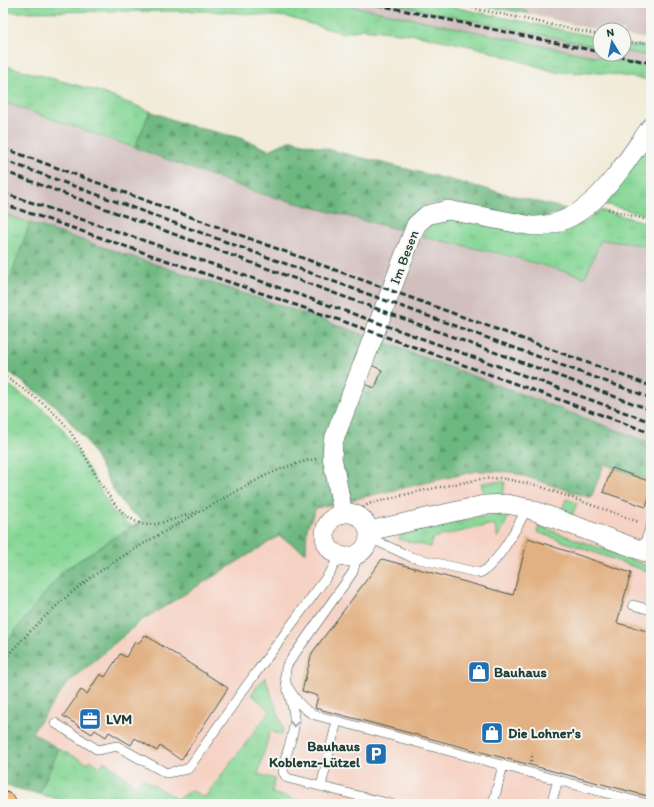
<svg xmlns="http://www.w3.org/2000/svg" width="654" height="807" font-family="Itim,sans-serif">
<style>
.built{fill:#f6d2c4}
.industrial{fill:#d1bfbe}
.grass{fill:url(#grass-tufts);stroke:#538a66}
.forest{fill:url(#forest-firs);stroke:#467a5a}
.building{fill:#e2b183}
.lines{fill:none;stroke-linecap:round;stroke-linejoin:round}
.service-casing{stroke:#3f574d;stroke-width:10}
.minor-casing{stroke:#3f574d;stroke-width:20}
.trunk-casing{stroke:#3f574d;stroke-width:24}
.path{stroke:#3f574d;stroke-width:2.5;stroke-dasharray:1 3;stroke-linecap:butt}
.service{stroke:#fff;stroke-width:9}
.minor{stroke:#fff;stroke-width:19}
.trunk{stroke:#f7bd88;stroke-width:22}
.rail{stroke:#1f3d34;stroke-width:3;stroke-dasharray:6 3;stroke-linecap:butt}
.oneway{stroke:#8f9e9a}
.labels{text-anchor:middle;stroke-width:4;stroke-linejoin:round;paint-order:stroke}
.street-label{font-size:14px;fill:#1f3d34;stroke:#f6f6f2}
.poi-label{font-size:14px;font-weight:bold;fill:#1f3d34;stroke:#f6f6f2;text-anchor:start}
</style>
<defs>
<pattern id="grass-tufts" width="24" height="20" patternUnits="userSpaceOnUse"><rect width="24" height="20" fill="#87d797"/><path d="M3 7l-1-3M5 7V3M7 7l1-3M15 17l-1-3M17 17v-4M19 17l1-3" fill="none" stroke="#74b983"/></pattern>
<pattern id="forest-firs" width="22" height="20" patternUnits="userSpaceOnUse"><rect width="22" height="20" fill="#6db880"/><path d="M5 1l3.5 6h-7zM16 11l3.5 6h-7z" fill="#59976a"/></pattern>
</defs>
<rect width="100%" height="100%" fill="#f6f6f2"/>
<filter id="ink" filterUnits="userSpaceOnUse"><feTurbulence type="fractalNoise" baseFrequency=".025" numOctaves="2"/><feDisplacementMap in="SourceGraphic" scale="8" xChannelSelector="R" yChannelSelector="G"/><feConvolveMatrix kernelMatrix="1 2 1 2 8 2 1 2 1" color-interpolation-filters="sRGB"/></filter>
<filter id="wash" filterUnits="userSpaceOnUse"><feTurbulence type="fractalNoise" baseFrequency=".012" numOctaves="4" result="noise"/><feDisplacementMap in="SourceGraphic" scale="16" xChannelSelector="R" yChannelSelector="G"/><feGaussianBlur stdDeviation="0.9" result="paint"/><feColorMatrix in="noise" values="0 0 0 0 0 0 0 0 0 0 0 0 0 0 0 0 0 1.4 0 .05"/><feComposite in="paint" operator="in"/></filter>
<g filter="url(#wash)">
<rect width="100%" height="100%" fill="#f2ebd9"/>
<path class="built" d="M604,464L651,482V804H199L177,799L143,779L135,785L104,761L100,767L87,763L32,732L66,685L153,613L279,536L305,552L307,528L316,508L477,471L511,472L591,498Z"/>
<g class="industrial">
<path d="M337,3H388L600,47V54H624V51L651,57V68Z"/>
<path d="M516,3H651V39L624,36V30L600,31L530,14Z"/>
<path d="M3,102L258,193L585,277L601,240L651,246V443L327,321L3,214Z"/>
</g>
<g class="grass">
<path d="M3,3H337L651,68V80L602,73L556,72L475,47L417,35L363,29L342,33L287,17L210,11L3,12Z"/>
<path d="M388,3H434L600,38V47Z"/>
<path d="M624,43L635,46H651V57L624,51Z"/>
<path d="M3,65L97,91L150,111L135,148L3,102Z"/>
<path d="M651,139V216L604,204Z"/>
<path d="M600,210L651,224V246L601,240L585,277L501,254L420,236L433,223L446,218L526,232L552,234L566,231L586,221Z"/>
<path d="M3,214L30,223L5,292L3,293Z"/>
<path d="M3,381L44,410L61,427L88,468L112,511L132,526L64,570L3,646Z"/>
<path d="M489,482H505L503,496H484L481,483Z"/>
<path d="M566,499L577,503L572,516L561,512Z"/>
<path d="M497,514L509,516L498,538L494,524L433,538L430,547L398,539L402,533Z"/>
<path d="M539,526L651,567V573L537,532Z"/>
<path d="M265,677L283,728L282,735L270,731L258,774L275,779L272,793L314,804H80L39,794L59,749L87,763L91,760L100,767L104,761L135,785L143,779L177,799L191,790L204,798L270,711L251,694Z"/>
</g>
<g class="forest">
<path d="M464,3H516L530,14Z"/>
<path d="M150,111L187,125L241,138L269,150L291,140L570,210L536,220L447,202L426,205L413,216L404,231L258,193L135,148Z"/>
<path d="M30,223L327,321L651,443V482L604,464L591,498L511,472L477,471L316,508L307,528L306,553L279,536L141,621L66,685L32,732L59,749L39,794L3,785V646L64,570L143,519L129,511L116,494L86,440L56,406L3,368V293L5,292Z"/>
</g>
<g id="blocks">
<g class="building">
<path d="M371,365L382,370L375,388L364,384Z"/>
<path d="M612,468L651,482V493L646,507L603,492Z"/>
<path d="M528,538L631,573L617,623L651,632V797L315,708L318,696L302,691L312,653L382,559L513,595Z"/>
<path d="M145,635L228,688L181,760L160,746L157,751L135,738L131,745L109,732L106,737L95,730L92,734L63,716L81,690L87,694L100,674L105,677L120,654L126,657L135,642L138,644Z"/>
</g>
</g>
</g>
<g filter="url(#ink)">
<use href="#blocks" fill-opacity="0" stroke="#3f574d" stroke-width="1"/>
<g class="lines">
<g class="service-casing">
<g id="service">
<path d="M370,538L411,557L479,573C495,569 519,524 527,508"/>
<path d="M642,550L651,526"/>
<path d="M357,556L353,572L287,665C281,682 293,699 294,717C296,736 284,753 283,772L287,778L391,804"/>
<path d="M633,605L651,610"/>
<path d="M287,686C295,698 301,709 315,715L647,804"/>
<path d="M55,723L98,750L117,746L166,773L188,769L244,689L331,571L339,556"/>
<path d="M321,786L337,721"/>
<path d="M493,804L503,765"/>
<path d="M551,804L558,780"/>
</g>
</g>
<g class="minor-casing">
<g id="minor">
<circle cx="347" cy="535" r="22"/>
<path d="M343,513L332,457L333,442L416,225L427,215L448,210L532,226C589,228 621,167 651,127"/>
<path d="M369,531L484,505L507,504L527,508L651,554"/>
</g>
</g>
<g class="trunk-casing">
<path id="trunk" d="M3,803L5,804"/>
</g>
<g class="path">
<path d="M449,3L600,35"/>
<path d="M624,40L635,43L651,42"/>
<path d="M608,209L651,221"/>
<path d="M3,375C21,388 41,400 57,416C88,446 103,511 142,524C154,528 185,515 198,511"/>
<path d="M360,510L368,504L420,491L481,479L500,478L536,485L639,522"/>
<path d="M3,661C30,630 62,598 96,574C134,548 174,526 214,504C246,486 279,465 316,459"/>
<path d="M531,761L533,753"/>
</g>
<use href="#service" class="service"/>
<use href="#minor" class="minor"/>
<use href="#trunk" class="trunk"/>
<g class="rail">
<path d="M369,3L600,52"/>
<path d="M609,54L651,63"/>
<path d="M3,148L651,386"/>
<path d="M3,160L651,398"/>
<path d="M3,171L651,410"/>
<path d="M3,193C220,265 436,343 651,422"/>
<path d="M3,204L345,322L651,433"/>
</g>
</g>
<defs><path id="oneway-chevron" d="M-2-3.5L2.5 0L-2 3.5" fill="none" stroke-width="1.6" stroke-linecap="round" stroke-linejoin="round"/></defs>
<use class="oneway" href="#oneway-chevron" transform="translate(294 724) rotate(93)"/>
</g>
<defs>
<g id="shop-square" transform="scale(1.15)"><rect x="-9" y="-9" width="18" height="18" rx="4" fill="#1f6fb2" stroke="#f6f6f2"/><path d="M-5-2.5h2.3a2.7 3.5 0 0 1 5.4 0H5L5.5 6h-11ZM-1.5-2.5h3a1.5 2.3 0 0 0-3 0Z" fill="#fff"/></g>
<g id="office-square" transform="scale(1.15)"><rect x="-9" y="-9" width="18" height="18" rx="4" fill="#1f6fb2" stroke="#f6f6f2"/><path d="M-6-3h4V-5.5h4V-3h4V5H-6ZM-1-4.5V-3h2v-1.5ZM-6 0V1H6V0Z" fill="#fff"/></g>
<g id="parking-square" transform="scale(1.15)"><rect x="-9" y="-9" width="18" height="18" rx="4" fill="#1f6fb2" stroke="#f6f6f2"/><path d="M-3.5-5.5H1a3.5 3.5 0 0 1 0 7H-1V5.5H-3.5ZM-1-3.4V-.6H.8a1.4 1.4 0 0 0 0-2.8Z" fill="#fff"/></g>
</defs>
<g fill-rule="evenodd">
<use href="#shop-square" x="479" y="672"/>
<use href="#office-square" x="90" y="719"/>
<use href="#shop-square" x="492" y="733"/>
<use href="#parking-square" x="376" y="754"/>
</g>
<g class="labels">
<g class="street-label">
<text transform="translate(404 257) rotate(-69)" y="5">Im Besen</text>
</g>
<g class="poi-label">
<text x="494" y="677">Bauhaus</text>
<text x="106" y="724">LVM</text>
<text x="508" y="738">Die Lohner's</text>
<text x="360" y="751" text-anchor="end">Bauhaus<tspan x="360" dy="16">Koblenz-Lützel</tspan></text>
</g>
</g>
<rect width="654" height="807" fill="none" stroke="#f6f6f2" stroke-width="16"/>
<g transform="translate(612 42) rotate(350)"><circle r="19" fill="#f6f6f2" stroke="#a0aca6"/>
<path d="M0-3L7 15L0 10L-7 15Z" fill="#1f6fb2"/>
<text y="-6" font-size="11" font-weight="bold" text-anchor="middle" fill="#1f3d34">N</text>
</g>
</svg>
